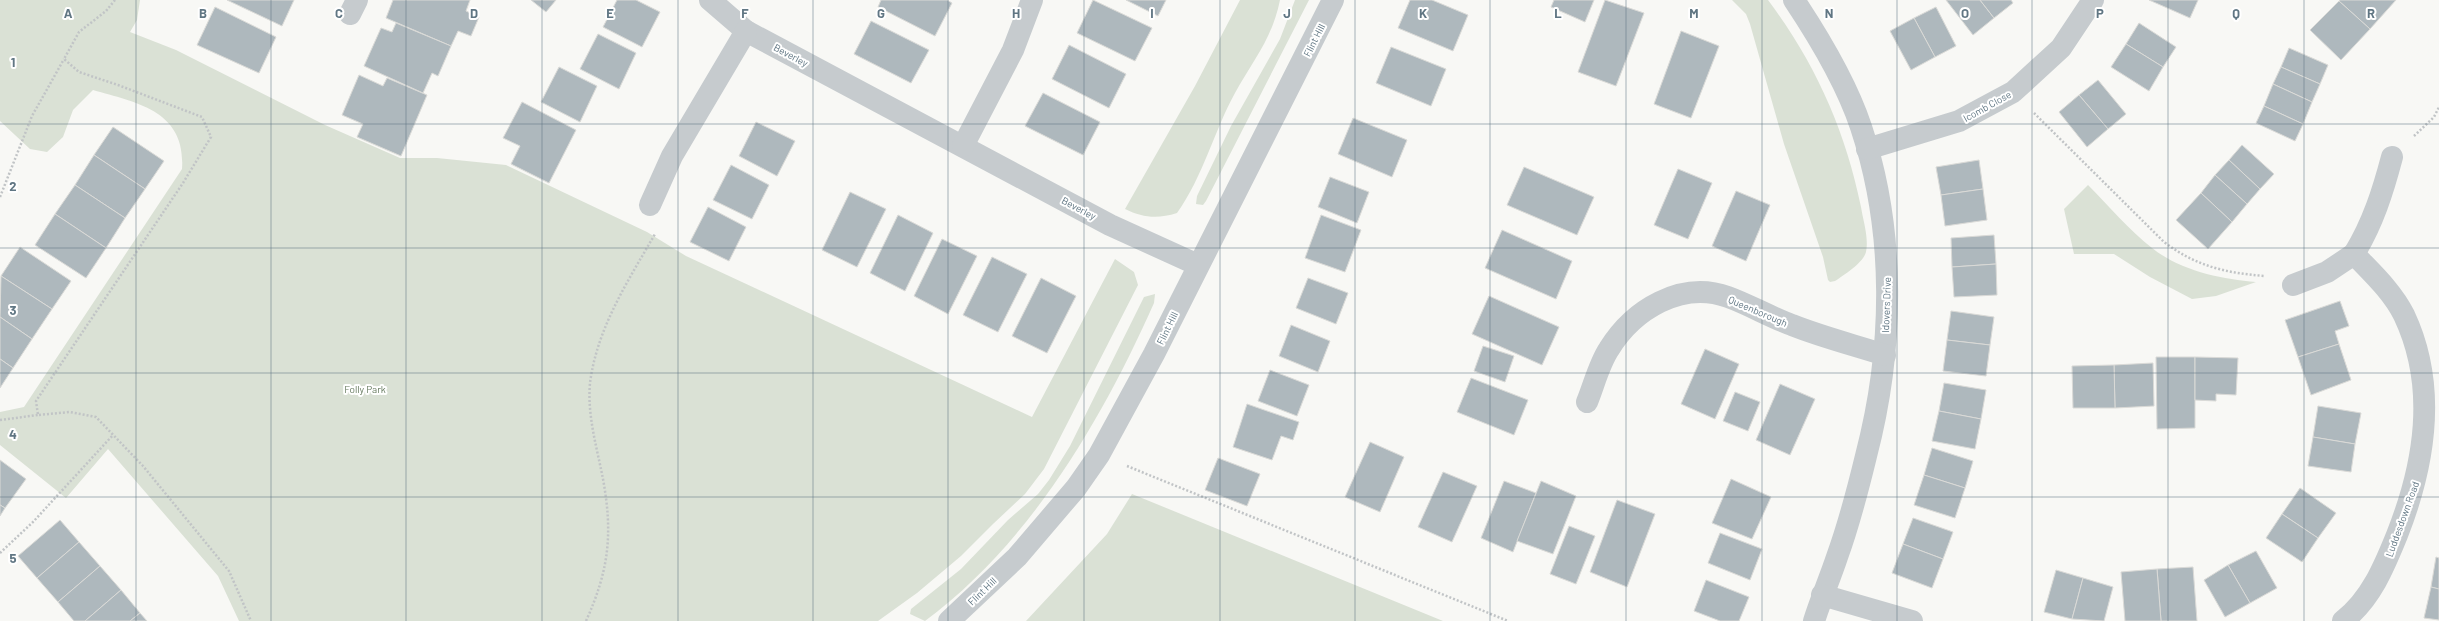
<svg xmlns="http://www.w3.org/2000/svg" width="2439" height="621" font-family="Barlow,sans-serif">
<style>
.green{fill:#dae1d5}
.building{fill:#aeb8bd;stroke:#dadad7}
.lines{fill:none;stroke-linecap:round;stroke-linejoin:round}
.path{stroke:#c1c4c6;stroke-width:2.5;stroke-dasharray:2 2;stroke-linecap:butt}
.street{stroke:#c6cbce;stroke-width:22}
.grid{fill:none;stroke:#607683;stroke-width:1;stroke-opacity:0.55}
.labels{text-anchor:middle;stroke-width:4;stroke-linejoin:round;paint-order:stroke}
.street-label{font-size:10px;fill:#607683;stroke:#fff}
.park-label{font-size:10px;fill:#667a5f;stroke:#fff}
.grid-label{font-size:13px;text-anchor:middle;font-weight:bold;fill:#607683;stroke:#fff;stroke-width:4;stroke-linejoin:round;paint-order:stroke}
</style>
<rect width="100%" height="100%" fill="#f8f8f5"/>
<g class="green">
<path d="M0,0H140L137,20L130,32L176,50L325,125L400,158H437L506,165L647,232L686,256L1032,417L1115,259L1134,272L1138,285L1044,469L1025,494L993,524L961,556L917,593L878,621H239L218,576L108,449L66,498L0,445V412L24,407L182,169C186,111 138,103 93,90L73,110L63,137L47,152L30,149L0,121Z"/>
<path d="M1240,0H1280C1272,39 1254,59 1235,93C1214,131 1203,177 1177,213C1158,219 1143,218 1125,209L1195,86Z"/>
<path d="M1295,0H1309L1206,201L1203,205L1196,204L1197,196L1231,126L1280,39Z"/>
<path d="M1732,0H1768C1815,63 1845,129 1861,207C1863,220 1869,238 1866,252C1863,263 1844,275 1835,281L1830,282L1828,280L1823,257L1784,144L1750,24L1746,14Z"/>
<path d="M2088,185C2109,206 2129,230 2152,248C2181,271 2221,279 2256,282L2216,296L2192,299L2150,277L2114,254H2074L2064,209Z"/>
<path d="M1155,294L1154,303C1102,420 1030,543 925,621L910,614L911,609L961,569L1008,520L1038,494L1049,480L1070,446L1144,297Z"/>
<path d="M1132,494L1443,621H1026L1107,534Z"/>
</g>
<g class="building">
<path d="M227,0H294L282,26Z"/>
<path d="M393,0H470L466,11L479,17L471,36L458,31L451,46L386,18Z"/>
<path d="M531,0H556L546,12Z"/>
<path d="M617,0H636L660,12L642,47L603,27Z"/>
<path d="M881,0H947L952,3L935,36L878,7Z"/>
<path d="M1093,0L1152,28L1135,61L1077,33Z"/>
<path d="M1126,0H1166L1158,16Z"/>
<path d="M1410,0H1432L1468,15L1453,51L1398,28Z"/>
<path d="M1554,0H1594L1585,22L1551,7Z"/>
<path d="M1605,0L1644,13L1616,86L1578,72Z"/>
<path d="M1946,0H1980L1994,18L1973,35Z"/>
<path d="M1980,0H2011L2013,3L1994,18Z"/>
<path d="M2149,0H2198L2190,18Z"/>
<path d="M2396,0L2370,29L2339,1L2340,0Z"/>
<path d="M2339,1L2370,29L2341,60L2310,30Z"/>
<path d="M215,7L276,37L259,73L197,45Z"/>
<path d="M1936,7L1956,46L1935,57L1914,18Z"/>
<path d="M1914,18L1935,57L1911,70L1890,31Z"/>
<path d="M871,21L929,50L911,83L854,54Z"/>
<path d="M396,23L451,46L438,76L432,73L423,93L364,66L381,28L392,32Z"/>
<path d="M2139,23L2176,47L2163,67L2126,44Z"/>
<path d="M1681,31L1719,46L1691,118L1654,104Z"/>
<path d="M598,34L636,53L619,89L580,69Z"/>
<path d="M2126,44L2163,67L2149,91L2111,67Z"/>
<path d="M1069,45L1126,74L1109,108L1052,79Z"/>
<path d="M1391,47L1446,69L1431,106L1376,83Z"/>
<path d="M2289,48L2328,65L2320,84L2281,67Z"/>
<path d="M559,67L597,86L580,122L541,102Z"/>
<path d="M2281,67L2320,84L2312,102L2273,84Z"/>
<path d="M359,75L383,86L387,78L427,95L401,156L357,137L363,124L342,115Z"/>
<path d="M2098,80L2126,114L2108,129L2079,95Z"/>
<path d="M2273,84L2312,102L2303,124L2264,106Z"/>
<path d="M1043,93L1100,122L1083,155L1025,126Z"/>
<path d="M2079,95L2108,129L2087,147L2059,112Z"/>
<path d="M522,102L576,130L549,183L511,164L520,146L503,138Z"/>
<path d="M2264,106L2303,124L2295,141L2256,123Z"/>
<path d="M1353,118L1407,140L1392,177L1338,154Z"/>
<path d="M756,122L795,141L777,176L739,156Z"/>
<path d="M113,127L164,161L145,189L94,155Z"/>
<path d="M2242,145L2274,174L2260,189L2229,160Z"/>
<path d="M94,155L145,189L125,218L75,185Z"/>
<path d="M1979,160L1983,189L1941,195L1936,167Z"/>
<path d="M2229,160L2260,189L2247,204L2215,175Z"/>
<path d="M731,165L769,185L752,219L713,200Z"/>
<path d="M1524,167L1594,197L1577,235L1507,205Z"/>
<path d="M1678,169L1712,183L1688,239L1654,225Z"/>
<path d="M2215,175L2247,204L2232,222L2201,193Z"/>
<path d="M1330,177L1369,192L1357,223L1318,207Z"/>
<path d="M75,185L125,218L106,248L55,214Z"/>
<path d="M1983,189L1987,220L1945,226L1941,195Z"/>
<path d="M1736,191L1770,205L1746,261L1712,246Z"/>
<path d="M850,192L886,209L857,267L822,250Z"/>
<path d="M2201,193L2232,222L2208,249L2176,220Z"/>
<path d="M708,207L746,227L729,261L690,242Z"/>
<path d="M55,214L106,248L86,278L35,245Z"/>
<path d="M898,215L933,233L905,291L870,273Z"/>
<path d="M1321,215L1361,230L1345,272L1305,258Z"/>
<path d="M1502,230L1572,261L1556,299L1485,268Z"/>
<path d="M1994,235L1996,264L1952,267L1951,238Z"/>
<path d="M942,239L977,256L948,314L914,296Z"/>
<path d="M20,247L71,281L52,309L1,276Z"/>
<path d="M992,257L1027,274L998,332L963,315Z"/>
<path d="M1996,264L1997,295L1954,297L1952,267Z"/>
<path d="M1,276L52,309L32,339L0,317Z"/>
<path d="M1041,278L1076,296L1047,353L1012,336Z"/>
<path d="M1308,278L1348,293L1336,324L1296,308Z"/>
<path d="M1489,296L1559,327L1542,365L1472,334Z"/>
<path d="M2340,301L2349,326L2335,331L2339,344L2298,357L2285,320Z"/>
<path d="M1951,311L1994,317L1990,345L1947,340Z"/>
<path d="M0,317L32,339L13,368L0,359Z"/>
<path d="M1291,325L1330,341L1318,372L1279,356Z"/>
<path d="M1947,340L1990,345L1986,376L1943,371Z"/>
<path d="M2339,344L2351,380L2311,395L2298,357Z"/>
<path d="M1483,346L1514,356L1505,382L1474,371Z"/>
<path d="M1705,349L1739,364L1715,419L1681,404Z"/>
<path d="M2156,357H2195V428L2157,429Z"/>
<path d="M2195,357L2238,358L2236,395L2216,394V401L2195,400Z"/>
<path d="M0,359L13,368L0,388Z"/>
<path d="M2153,363L2154,406L2115,408L2114,365Z"/>
<path d="M2114,365L2115,408H2073L2072,366Z"/>
<path d="M1270,370L1309,385L1297,416L1258,401Z"/>
<path d="M1471,378L1528,400L1514,435L1457,412Z"/>
<path d="M1944,383L1986,390L1981,419L1939,411Z"/>
<path d="M1780,384L1815,399L1790,455L1756,440Z"/>
<path d="M1735,392L1760,402L1748,431L1723,421Z"/>
<path d="M1247,404L1299,422L1293,440L1281,436L1272,460L1233,447Z"/>
<path d="M2318,406L2361,413L2355,444L2313,437Z"/>
<path d="M1939,411L1981,419L1975,449L1932,441Z"/>
<path d="M2313,437L2355,444L2351,472L2308,466Z"/>
<path d="M1370,442L1404,457L1380,512L1345,497Z"/>
<path d="M1932,448L1973,461L1965,488L1924,475Z"/>
<path d="M1218,458L1260,474L1247,506L1205,490Z"/>
<path d="M0,460L26,479L5,508L0,505Z"/>
<path d="M1443,472L1477,486L1452,542L1418,527Z"/>
<path d="M1924,475L1965,488L1955,518L1914,505Z"/>
<path d="M1731,479L1771,497L1752,539L1712,523Z"/>
<path d="M1504,481L1536,493L1513,552L1481,538Z"/>
<path d="M1541,481L1576,496L1553,554L1517,541Z"/>
<path d="M2300,488L2336,513L2318,538L2282,514Z"/>
<path d="M1617,500L1655,514L1627,587L1590,572Z"/>
<path d="M0,505L5,508L0,516Z"/>
<path d="M2282,514L2318,538L2302,562L2266,538Z"/>
<path d="M1913,518L1953,532L1943,559L1903,544Z"/>
<path d="M60,520L79,542L37,578L18,556Z"/>
<path d="M1569,526L1595,536L1576,584L1550,574Z"/>
<path d="M1720,533L1762,549L1750,580L1708,563Z"/>
<path d="M79,542L100,566L58,602L37,578Z"/>
<path d="M1903,544L1943,559L1932,588L1892,573Z"/>
<path d="M2256,551L2277,588L2250,603L2228,565Z"/>
<path d="M2436,557L2439,558V589L2431,587Z"/>
<path d="M2228,565L2250,603L2225,617L2204,580Z"/>
<path d="M100,566L121,590L85,621H74L58,602Z"/>
<path d="M2193,567L2197,621H2161L2157,569Z"/>
<path d="M2157,569L2161,621H2125L2121,572Z"/>
<path d="M2056,570L2083,578L2072,619L2044,612Z"/>
<path d="M2083,578L2113,587L2104,621L2072,619Z"/>
<path d="M1706,580L1749,597L1739,621H1720L1694,611Z"/>
<path d="M2431,587L2439,589V620L2424,618Z"/>
<path d="M121,590L140,613L130,621H85Z"/>
<path d="M140,613L147,621H130Z"/>
</g>
<g class="lines">
<g class="path">
<path d="M115,0L106,11L79,32L64,59L79,72L118,85L202,117L211,137L183,183L36,401L38,415L70,412L96,417L143,466L229,571L251,621"/>
<path d="M2034,113L2164,242C2196,266 2225,273 2265,276"/>
<path d="M2414,136L2434,117L2439,107"/>
<path d="M0,197L32,116L64,59"/>
<path d="M0,420L38,415"/>
<path d="M1127,466L1508,621"/>
<path d="M0,553L33,522L113,435"/>
<path d="M586,621C609,570 613,534 603,479C597,448 587,415 590,383C597,328 628,281 655,234"/>
</g>
<g class="street">
<path d="M710,0L746,31L1110,225L1198,265"/>
<path d="M1794,0C1820,39 1846,82 1861,127C1896,232 1894,349 1866,456C1858,489 1849,524 1837,557C1830,578 1821,599 1814,621"/>
<path d="M350,14L357,0"/>
<path d="M963,146L1013,50L1032,0"/>
<path d="M1867,149L1959,121L2013,92L2061,48L2093,0"/>
<path d="M650,205L672,156L746,31"/>
<path d="M2354,254C2373,223 2383,191 2392,157"/>
<path d="M2293,285L2327,272L2354,254C2372,273 2392,291 2404,315C2438,387 2425,464 2397,535C2384,567 2371,599 2343,621"/>
<path d="M1587,402C1594,385 1599,364 1609,349C1633,310 1681,280 1728,297C1750,305 1770,317 1792,325C1822,337 1854,345 1885,355"/>
<path d="M1822,595L1912,621"/>
<path d="M949,621L1017,557L1076,488L1099,455L1154,354L1333,0"/>
</g>
</g>
<path class="grid" d="M136,0V621M271,0V621M406,0V621M542,0V621M678,0V621M813,0V621M948,0V621M1084,0V621M1220,0V621M1355,0V621M1490,0V621M1626,0V621M1762,0V621M1897,0V621M2032,0V621M2168,0V621M2304,0V621M0,124H2439M0,248H2439M0,373H2439M0,497H2439"/>
<g class="labels">
<g class="street-label">
<text transform="translate(1314 40) rotate(-63)" y="4">Flint Hill</text>
<text transform="translate(791 55) rotate(28)" y="4">Beverley</text>
<text transform="translate(1987 106) rotate(-29)" y="4">Icomb Close</text>
<text transform="translate(1079 208) rotate(28)" y="4">Beverley</text>
<text transform="translate(1886 305) rotate(-88)" y="4">Idovers Drive</text>
<text transform="translate(1758 311) rotate(23)" y="4">Queenborough</text>
<text transform="translate(1167 328) rotate(-64)" y="4">Flint Hill</text>
<text transform="translate(2402 519) rotate(-70)" y="4">Luddesdown Road</text>
<text transform="translate(982 591) rotate(-44)" y="4">Flint Hill</text>
</g>
<g class="park-label">
<text x="365" y="393">Folly Park</text>
</g>
</g>
<g class="grid-label">
<text x="68" y="18">A</text>
<text x="203" y="18">B</text>
<text x="339" y="18">C</text>
<text x="474" y="18">D</text>
<text x="610" y="18">E</text>
<text x="745" y="18">F</text>
<text x="881" y="18">G</text>
<text x="1016" y="18">H</text>
<text x="1152" y="18">I</text>
<text x="1287" y="18">J</text>
<text x="1423" y="18">K</text>
<text x="1558" y="18">L</text>
<text x="1694" y="18">M</text>
<text x="1829" y="18">N</text>
<text x="1965" y="18">O</text>
<text x="2100" y="18">P</text>
<text x="2236" y="18">Q</text>
<text x="2371" y="18">R</text>
<text x="13" y="67">1</text>
<text x="13" y="191">2</text>
<text x="13" y="315">3</text>
<text x="13" y="439">4</text>
<text x="13" y="563">5</text>
</g>
</svg>
